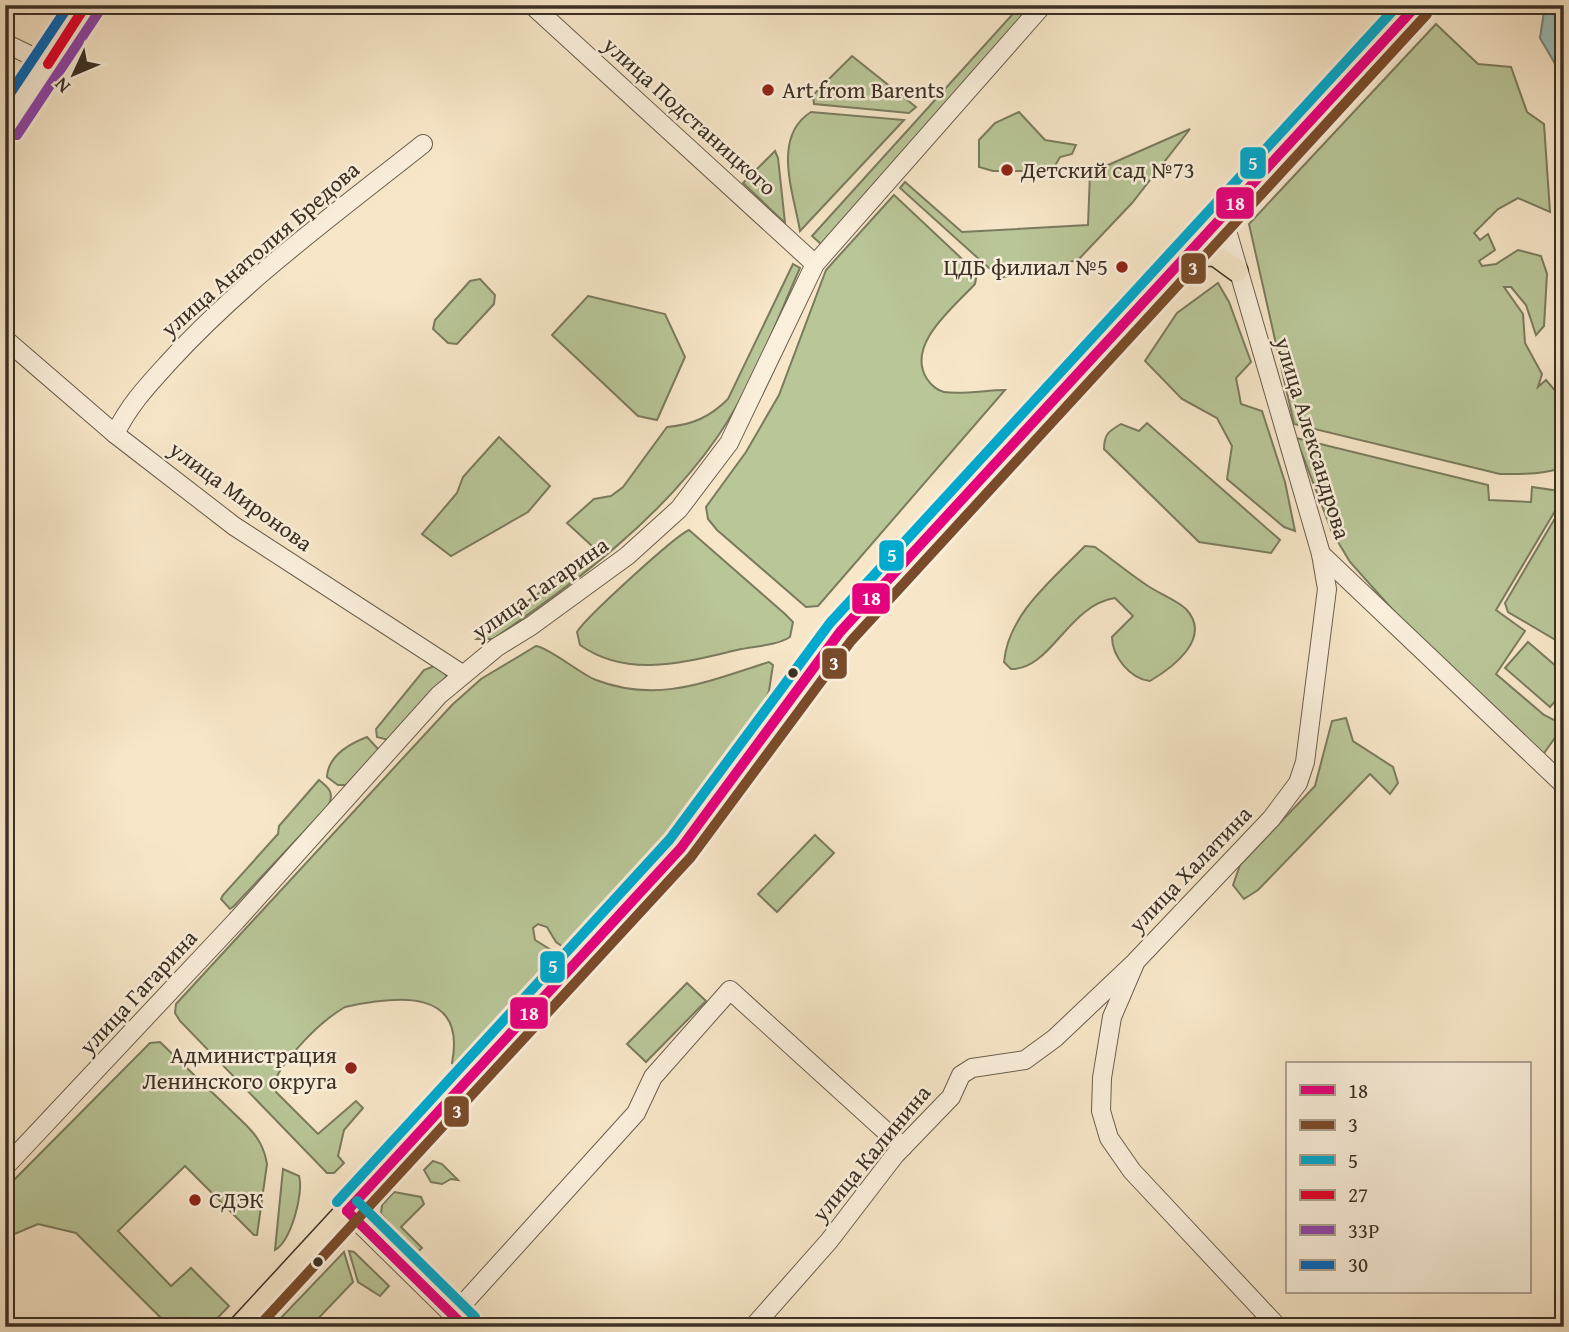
<svg xmlns="http://www.w3.org/2000/svg" width="1569" height="1332" font-family="'Gentium Book Plus',serif">
<style>
.green{fill:#b9c698;stroke:#7a7b5e;stroke-width:2}
.water{fill:#9ebebb;stroke:#76857f;stroke-width:2}
.lines{fill:none;stroke-linecap:round;stroke-linejoin:round}
.minor-casing{stroke:#6a5e4d;stroke-width:20}
.major-casing{stroke:#3b3024;stroke-width:24}
.minor{stroke:#faefdb;stroke-width:18}
.major{stroke:#f7e6c8;stroke-width:21}
.bus-1-casing{stroke:#faefdb;stroke-width:16}
.bus-2-casing{stroke:#faefdb;stroke-width:16}
.bus-3-casing{stroke:#faefdb;stroke-width:16}
.bus-4-casing{stroke:#faefdb;stroke-width:16}
.bus-5-casing{stroke:#faefdb;stroke-width:16}
.bus-6-casing{stroke:#faefdb;stroke-width:16}
.bus-1{stroke:#e5007d;stroke-width:10}
.bus-2{stroke:#7a4b2a;stroke-width:10}
.bus-3{stroke:#00a9ce;stroke-width:10}
.bus-4{stroke:#e4002b;stroke-width:10}
.bus-5{stroke:#8e44ad;stroke-width:10}
.bus-6{stroke:#0065bd;stroke-width:10}
.poi-dot{fill:#8f2418;stroke:#faefdb;stroke-width:2.5}
.bus-dot{fill:#3b3024;stroke:#faefdb;stroke-width:2.5}
.labels{text-anchor:middle;stroke-width:5;stroke-linejoin:round;paint-order:stroke}
.poi-label{font-size:23px;fill:#3b3024;stroke:#faefdb;text-anchor:start}
.street-label{font-size:23px;fill:#3b3024;stroke:#faefdb}
.line-badge{stroke:#faefdb;stroke-width:2.5}
.badge-label{font-size:19px;text-anchor:middle;font-weight:bold;fill:#fff}
</style>
<rect width="100%" height="100%" fill="#f7e6c8"/>
<filter id="stains"><feTurbulence type="fractalNoise" baseFrequency=".00286" numOctaves="4"/><feColorMatrix values="0 0 0 0 .2 0 0 0 0 .09 0 0 0 0 .02 0 0 0 .5 -.17"/></filter>
<radialGradient id="worn" r=".72"><stop offset=".6" stop-color="#630" stop-opacity="0"/><stop offset="1" stop-color="#630" stop-opacity=".3"/></radialGradient>
<g class="green">
<path d="M1021,5H1032L821,244L812,236Z"/>
<path d="M1436,24L1478,64L1511,67L1527,112L1544,124L1550,212L1518,198L1498,209L1474,233L1480,240L1488,234L1495,250L1479,261L1482,266L1496,264L1518,250L1541,256L1547,274L1544,326L1536,335L1526,305L1511,287H1504L1523,314L1525,343L1542,374L1538,387L1546,380L1564,401V467C1542,475 1522,474 1500,474L1294,424L1249,224Z"/>
<path d="M852,56L916,107L909,113L814,104L813,96L817,91Z"/>
<path d="M811,112L904,120L800,231C794,194 771,137 811,112Z"/>
<path d="M1019,112L1045,140L1076,145L1072,154L1060,157L1052,171H993L979,167V140L995,123Z"/>
<path d="M1190,129L1132,203L1078,260L1000,278L900,188L905,182L962,232L1088,225L1090,173Z"/>
<path d="M775,151L778,158L785,223L743,183Z"/>
<path d="M894,195L977,273L975,284C954,307 905,345 927,379C931,385 938,391 944,392C963,395 986,390 1005,390L818,606L806,607L717,530L708,519L706,507L746,452L779,395L826,270Z"/>
<path d="M793,264L800,268C775,324 753,385 718,436C661,519 575,583 493,639H477L583,560L592,546L567,523L594,499L611,496L623,487L667,427C692,425 710,417 728,399Z"/>
<path d="M480,279L495,295L494,304L457,344L448,343L433,329L435,320L470,281Z"/>
<path d="M1218,283L1229,302L1251,362L1236,378L1241,404L1262,411L1285,482L1295,531L1284,527L1227,479L1232,446L1217,418L1182,399L1145,361L1177,313Z"/>
<path d="M588,296L665,314L685,357L657,420L638,416L552,335Z"/>
<path d="M1147,423L1280,540L1271,553L1199,542L1104,449C1104,434 1109,431 1121,424L1139,431Z"/>
<path d="M499,437L550,486L528,512L451,556L422,534L457,493L463,477Z"/>
<path d="M1296,438L1488,485L1489,500L1531,502L1532,487L1559,491L1561,501L1496,610L1525,631L1496,674L1544,715L1564,725L1542,756L1400,618L1350,562L1332,532Z"/>
<path d="M1564,503V645L1508,612L1505,603Z"/>
<path d="M689,530L785,614L793,622L790,637C776,646 754,646 737,650C685,662 628,679 580,645L577,632C585,618 675,536 689,530Z"/>
<path d="M1085,546L1095,547C1113,560 1130,574 1148,586C1160,594 1176,600 1186,609C1213,638 1172,668 1150,681C1130,679 1112,656 1112,637L1133,616L1115,598C1068,605 1051,670 1011,669L1004,662C1008,614 1054,578 1085,546Z"/>
<path d="M1528,642L1564,673V691L1550,707L1505,668Z"/>
<path d="M536,646C550,648 580,674 596,680C659,704 708,681 769,662L773,665L769,691L760,711L687,812L631,878L563,947L556,942L547,927L538,924L533,928L535,940L551,950L553,957L455,1067L452,1063C467,987 396,996 345,1007C319,1022 288,1055 274,1081L276,1092L318,1134L356,1101L363,1108L344,1130L338,1156L344,1163L334,1173H327L180,1021L175,1013L176,1004L452,705L481,679Z"/>
<path d="M437,665L447,676L388,740L377,737L376,729L424,670Z"/>
<path d="M1346,718L1353,741L1393,767L1398,783L1390,794L1370,774L1258,890L1244,899L1233,885L1240,865L1315,786L1332,721Z"/>
<path d="M367,737L379,750L346,785H338L327,777C328,756 349,744 367,737Z"/>
<path d="M319,780C329,788 334,792 329,805L234,906L230,909L221,899L223,895L278,834L279,826Z"/>
<path d="M815,835L834,853L777,912L758,894Z"/>
<path d="M687,983L706,1001L646,1062L627,1044Z"/>
<path d="M160,1042L246,1125C258,1137 264,1147 267,1164L257,1235H254L185,1166L118,1231L171,1286L191,1268L229,1306L209,1327H170L76,1233L38,1224L5,1238V1189L150,1043Z"/>
<path d="M433,1161L442,1164L458,1180L451,1179L442,1184L431,1182L424,1170Z"/>
<path d="M283,1169L299,1176C304,1193 291,1241 275,1250Z"/>
<path d="M394,1192L421,1197L424,1204L401,1227L422,1248L416,1253L381,1214L382,1205Z"/>
<path d="M337,1242L342,1246L267,1327L257,1326Z"/>
<path d="M349,1251L354,1252L389,1286L380,1296L358,1282Z"/>
<path d="M344,1252L353,1282L312,1325L276,1323Z"/>
</g>
<path class="water" d="M1545,5H1564V79L1540,38Z"/>
<g class="lines">
<g class="minor-casing">
<g id="minor">
<path d="M532,5L815,264"/>
<path d="M5,43L48,64"/>
<path d="M5,127L86,5"/>
<path d="M1223,217L1321,554L1327,589L1305,762L1298,783L1271,819L1136,961L1112,1017L1102,1078L1101,1111L1109,1138L1132,1171L1278,1327"/>
<path d="M5,339L115,434L234,526L462,674"/>
<path d="M115,434C129,405 148,385 169,362C244,280 336,213 423,144"/>
<path d="M1321,554L1564,785"/>
<path d="M5,1167L236,921L439,695L497,647L531,626L627,556L679,509L729,443L815,264L1043,5"/>
<path d="M347,1211L465,1327"/>
<path d="M453,1315L636,1113L653,1077L730,990L903,1147"/>
<path d="M753,1327L829,1241L895,1155L951,1097L961,1075L972,1068L1025,1060L1055,1038L1133,964"/>
</g>
</g>
<g class="major-casing">
<g id="major">
<path d="M1188,256L1215,255L1237,271"/>
<path d="M239,1327L681,848L840,632L1417,5"/>
</g>
</g>
<use href="#minor" class="minor"/>
<use href="#major" class="major"/>
<g class="bus-1-casing">
<g id="bus-1">
<path d="M347,1211L681,848L840,632L1417,5"/>
<path d="M347,1211L465,1327"/>
</g>
</g>
<g class="bus-2-casing">
<path id="bus-2" d="M258,1327L691,857L851,641L1427,14"/>
</g>
<g class="bus-3-casing">
<g id="bus-3">
<path d="M357,1201L475,1317"/>
<path d="M337,1202L670,839L830,623L1398,5"/>
</g>
</g>
<g class="bus-4-casing">
<path id="bus-4" d="M48,64L86,5"/>
</g>
<g class="bus-5-casing">
<path id="bus-5" d="M17,135L98,13"/>
</g>
<g class="bus-6-casing">
<path id="bus-6" d="M5,101L69,5"/>
</g>
<use href="#bus-1" class="bus-1"/>
<use href="#bus-2" class="bus-2"/>
<use href="#bus-3" class="bus-3"/>
<use href="#bus-4" class="bus-4"/>
<use href="#bus-5" class="bus-5"/>
<use href="#bus-6" class="bus-6"/>
</g>
<g class="poi-dot">
<circle cx="768" cy="90" r="7"/>
<circle cx="1007" cy="170" r="7"/>
<circle cx="1122" cy="267" r="7"/>
<circle cx="351" cy="1068" r="7"/>
<circle cx="195" cy="1200" r="7"/>
</g>
<g class="bus-dot">
<circle cx="793" cy="673" r="6"/>
<circle cx="318" cy="1262" r="6"/>
</g>
<g class="labels">
<g class="poi-label">
<text x="782" y="98">Art from Barents</text>
<text x="1021" y="178">Детский сад №73</text>
<text x="1108" y="275" text-anchor="end">ЦДБ филиал №5</text>
<text x="337" y="1063" text-anchor="end">Администрация<tspan x="337" dy="26">Ленинского округа</tspan></text>
<text x="209" y="1208">СДЭК</text>
</g>
<g class="street-label">
<text transform="translate(690 116) rotate(42)" y="8">улица Подстаницкого</text>
<text transform="translate(260 249) rotate(-41)" y="8">улица Анатолия Бредова</text>
<text transform="translate(1313 438) rotate(73)" y="8">улица Александрова</text>
<text transform="translate(241 496) rotate(36)" y="8">улица Миронова</text>
<text transform="translate(540 588) rotate(-35)" y="8">улица Гагарина</text>
<text transform="translate(1190 869) rotate(-46)" y="8">улица Халатина</text>
<text transform="translate(138 992) rotate(-47)" y="8">улица Гагарина</text>
<text transform="translate(871 1153) rotate(-50)" y="8">улица Калинина</text>
</g>
</g>
<g class="line-badge">
<rect x="1239" y="146" width="28" height="34" rx="7" fill="#00a9ce"/>
<rect x="1215" y="186" width="40" height="34" rx="7" fill="#e5007d"/>
<rect x="1180" y="252" width="27" height="33" rx="7" fill="#7a4b2a"/>
<rect x="878" y="539" width="27" height="33" rx="7" fill="#00a9ce"/>
<rect x="851" y="582" width="40" height="33" rx="7" fill="#e5007d"/>
<rect x="821" y="647" width="27" height="33" rx="7" fill="#7a4b2a"/>
<rect x="539" y="950" width="27" height="34" rx="7" fill="#00a9ce"/>
<rect x="509" y="996" width="40" height="34" rx="7" fill="#e5007d"/>
<rect x="443" y="1095" width="27" height="33" rx="7" fill="#7a4b2a"/>
</g>
<g class="badge-label">
<text x="1253" y="170">5</text>
<text x="1235" y="210">18</text>
<text x="1193" y="275">3</text>
<text x="892" y="562">5</text>
<text x="871" y="605">18</text>
<text x="834" y="670">3</text>
<text x="553" y="973">5</text>
<text x="529" y="1020">18</text>
<text x="457" y="1118">3</text>
</g>
<rect width="1569" height="1332" fill="none" stroke="#f7e6c8" stroke-width="28"/>
<rect x="7" y="7" width="1555" height="1318" fill="none" stroke="#3b3024" stroke-width="3.5"/>
<rect x="14" y="14" width="1541" height="1304" fill="none" stroke="#3b3024" stroke-width="2"/>
<rect x="1286" y="1062" width="245" height="231" fill="#faefdb" stroke="#aea392" stroke-width="2"/>
<rect x="1300" y="1085" width="35" height="10" fill="#e5007d" stroke="#aea392" stroke-width="2"/>
<text x="1348" y="1098" font-size="21" fill="#3b3024">18</text>
<rect x="1300" y="1120" width="35" height="10" fill="#7a4b2a" stroke="#aea392" stroke-width="2"/>
<text x="1348" y="1132" font-size="21" fill="#3b3024">3</text>
<rect x="1300" y="1155" width="35" height="10" fill="#00a9ce" stroke="#aea392" stroke-width="2"/>
<text x="1348" y="1168" font-size="21" fill="#3b3024">5</text>
<rect x="1300" y="1190" width="35" height="10" fill="#e4002b" stroke="#aea392" stroke-width="2"/>
<text x="1348" y="1202" font-size="21" fill="#3b3024">27</text>
<rect x="1300" y="1225" width="35" height="10" fill="#8e44ad" stroke="#aea392" stroke-width="2"/>
<text x="1348" y="1238" font-size="21" fill="#3b3024">33Р</text>
<rect x="1300" y="1260" width="35" height="10" fill="#0065bd" stroke="#aea392" stroke-width="2"/>
<text x="1348" y="1272" font-size="21" fill="#3b3024">30</text>
<g transform="translate(74 74) rotate(226)" stroke="#faefdb" stroke-width="5" paint-order="stroke">
<path d="M0-5L12 26L0 18L-12 26Z" fill="#3b3024"/>
<text y="-10" font-size="19" font-weight="bold" text-anchor="middle" fill="#3b3024">N</text>
</g>
<rect width="100%" height="100%" filter="url(#stains)"/>
<rect width="100%" height="100%" fill="url(#worn)"/>
</svg>
